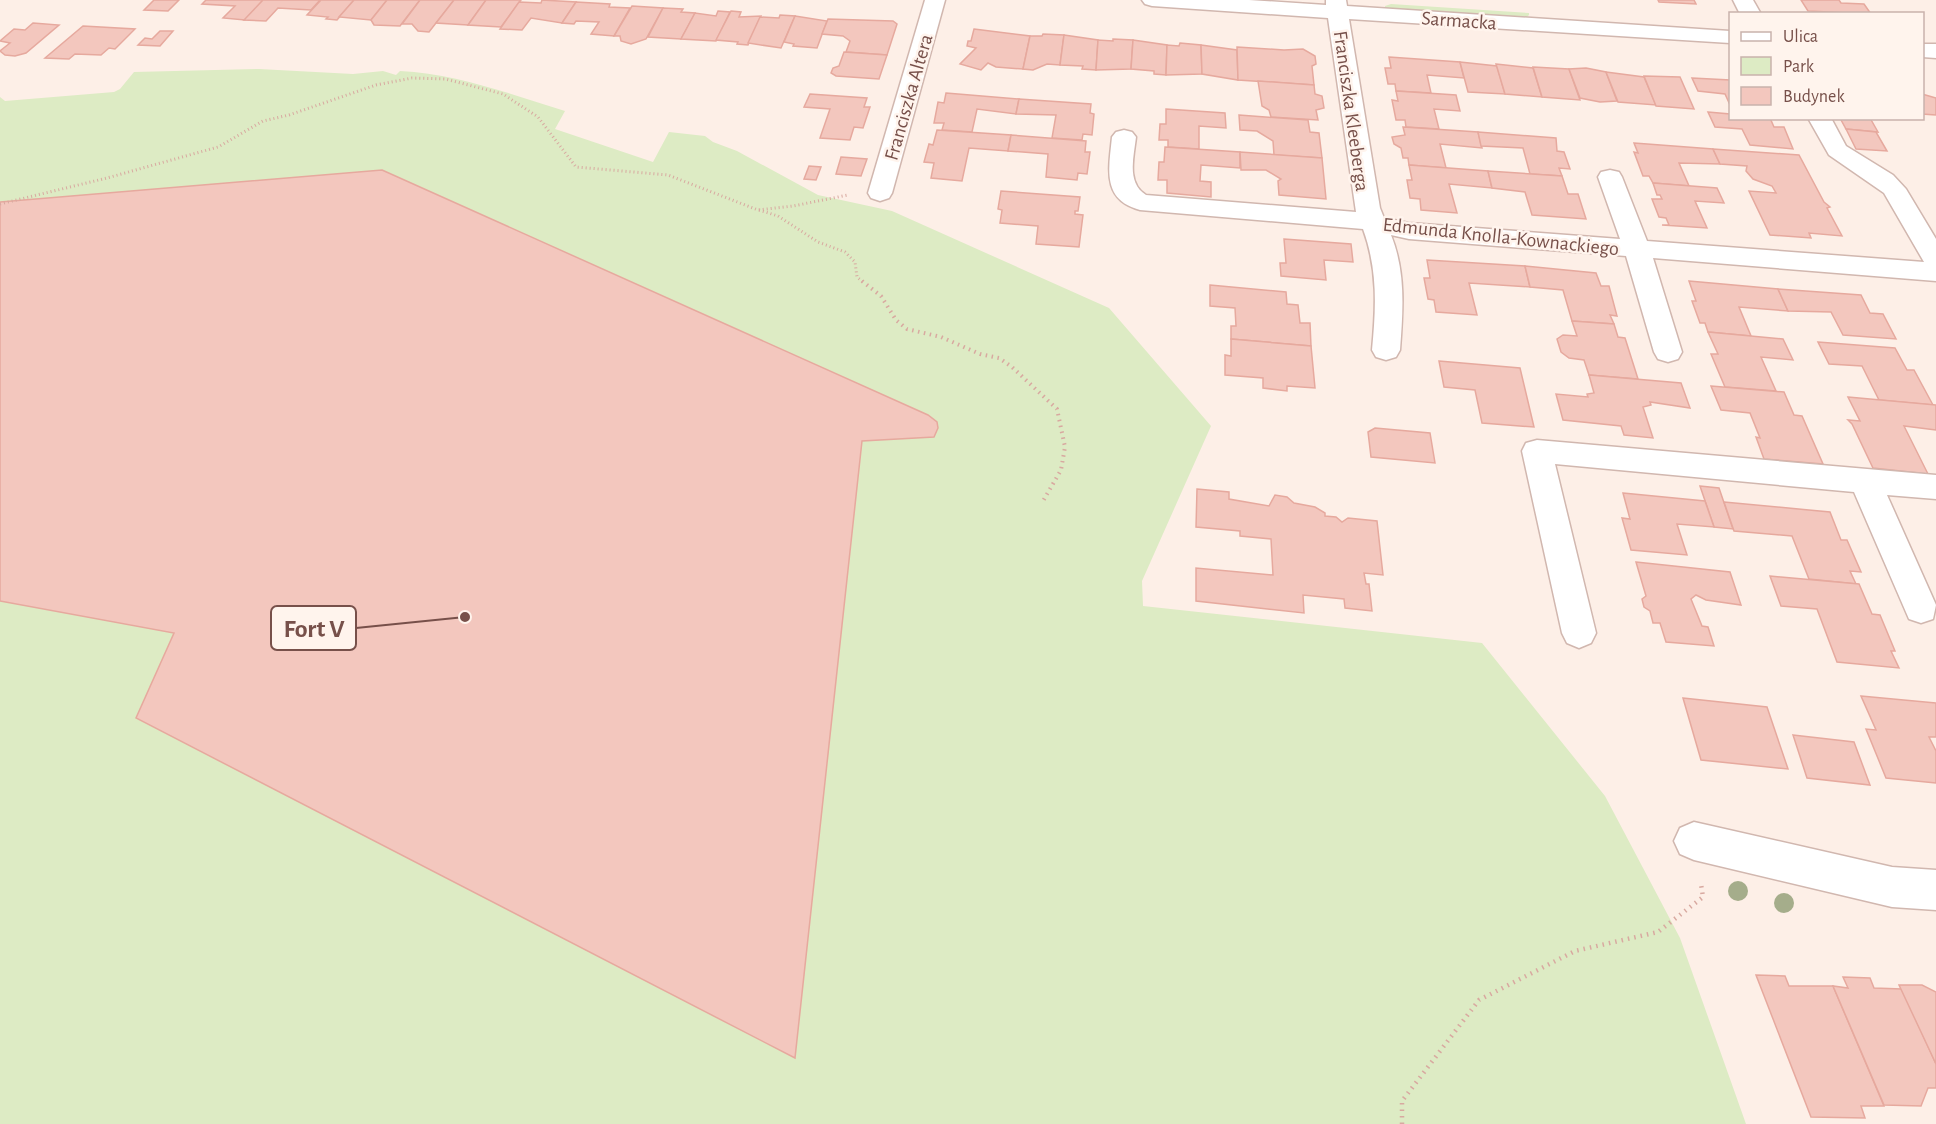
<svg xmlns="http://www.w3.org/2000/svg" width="1936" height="1124" font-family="'Alegreya Sans',sans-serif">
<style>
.green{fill:#ddebc4}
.building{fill:#f3c7be;stroke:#e6a99e;stroke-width:1.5}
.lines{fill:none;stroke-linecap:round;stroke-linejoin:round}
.minor-casing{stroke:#d1b7af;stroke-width:3}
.path-far2{stroke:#d8a9a0;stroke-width:3;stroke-dasharray:1 3;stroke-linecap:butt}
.path-far1{stroke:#d8a9a0;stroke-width:4;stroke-dasharray:1.5 4.5;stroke-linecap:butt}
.path{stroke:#d8a9a0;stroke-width:4.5;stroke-dasharray:1.5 5;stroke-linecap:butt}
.minor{fill:#fff;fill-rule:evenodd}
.tree{fill:#a5ad8b}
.labels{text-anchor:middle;stroke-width:5;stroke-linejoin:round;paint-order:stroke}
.far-street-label{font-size:20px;fill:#77504a;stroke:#fff4ed}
.leader{fill:none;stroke:#77504a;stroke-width:2}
.callout-dot{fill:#77504a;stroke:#fff4ed;stroke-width:2}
.callout{fill:#fff4ed;stroke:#77504a;stroke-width:2}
.callout-label{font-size:26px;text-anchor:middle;font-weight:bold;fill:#77504a}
</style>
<rect width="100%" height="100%" fill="#fdefe7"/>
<g class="green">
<path d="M1391,4L1529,13V15L1527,17L1385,8V6Z"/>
<path d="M259,69L353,74L383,71L396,75L400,71C457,74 510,94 565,111L555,129L653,162L669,132L705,136L713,142L737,151L818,195L892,211L1109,308L1211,426L1142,581L1143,606L1482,643L1605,796L1680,938L1746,1124H0V97L5,101L114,92L120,89L134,72Z"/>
</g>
<g class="building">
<path d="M154,0H179L168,11L144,10Z"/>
<path d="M206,0H263L245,20L223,18L235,6L202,4Z"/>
<path d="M263,0H320L311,10L278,8L266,21L244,20Z"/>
<path d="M321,0H354L337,20L326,19L328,17L307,15Z"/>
<path d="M354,0H387L371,20L339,17Z"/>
<path d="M387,0H420L400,26L374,25L371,20Z"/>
<path d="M420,0H454L429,32L418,31L412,24H402Z"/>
<path d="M454,0H486L468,25L436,23Z"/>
<path d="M486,0H521L501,27L468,25Z"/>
<path d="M542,0L576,2L562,23L531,18L522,30L500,29L519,2L541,3Z"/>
<path d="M1658,0H1694L1696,4L1659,2Z"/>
<path d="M1801,0H1839L1841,3L1864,4L1871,14L1808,11Z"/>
<path d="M576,2L610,4L609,7L630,8L614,36L591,34L599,22L576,21L574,24L562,23Z"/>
<path d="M632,6L663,8L646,39L631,44L621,41L620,36H614Z"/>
<path d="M663,8L683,9L681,12L695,13L681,39L648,37Z"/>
<path d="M718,11L730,12L716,41L681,39L695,13L716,16Z"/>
<path d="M731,11L741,12L739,17L761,16L748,45L737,44L738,42L716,40Z"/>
<path d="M780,15L795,16L781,48L748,43L760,17L779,18Z"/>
<path d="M795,16L827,21L817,48L793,46L794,44L784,42Z"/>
<path d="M828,19L893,21L897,24L887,55L846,52L850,41L843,36L822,34Z"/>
<path d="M33,23L59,25L26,53L15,56L5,55L0,51L10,43L0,41L14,29L25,30Z"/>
<path d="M83,26L135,29L115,49L109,48L101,55L75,54L69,59L45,58Z"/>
<path d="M974,29L1030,36L1023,69L996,67L988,63L981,70L960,64L976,48L967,46L968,41H971Z"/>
<path d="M160,31H173L160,46L138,45L145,38L152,39Z"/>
<path d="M1043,34L1064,35L1060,65L1047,64L1033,70L1023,69L1030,36H1042Z"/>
<path d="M1064,35L1098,40L1096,70L1082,69L1083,66L1060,65Z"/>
<path d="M1113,39L1133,40L1131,69L1096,70L1098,40L1113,41Z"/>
<path d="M1133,40L1167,45L1166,75L1154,74V71L1131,69Z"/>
<path d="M1180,43L1201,45L1202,74L1166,75L1167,45L1179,46Z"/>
<path d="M1201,45L1237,50L1238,80L1202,74Z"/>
<path d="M1237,47L1284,50L1303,49L1315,56L1316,64L1312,66L1314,85L1238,80Z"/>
<path d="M844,52L887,55L879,79L836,76L831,73L833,68L839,66Z"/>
<path d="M1389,57L1460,62L1464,78L1427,75L1431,93L1396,91L1395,84H1388L1385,68H1391Z"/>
<path d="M1460,62L1497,66L1505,94L1468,92Z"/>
<path d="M1496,64L1533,68L1542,97L1505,94Z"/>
<path d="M1533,67L1569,69L1580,100L1542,97Z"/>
<path d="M1586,68L1606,72L1617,101L1600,102L1580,98L1569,69Z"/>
<path d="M1606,72L1644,77L1656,105L1618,102Z"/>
<path d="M1644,76L1680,77L1694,109L1656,106Z"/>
<path d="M1692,78L1730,80V105L1725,94L1698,91Z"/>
<path d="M1258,81L1314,85L1315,94L1322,96L1324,108L1316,110L1318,120L1271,117L1269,110L1262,106Z"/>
<path d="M1396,91L1456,95L1460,111L1434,109L1439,129L1406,127L1405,120H1396L1392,100L1398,101Z"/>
<path d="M946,93L1019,99L1016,114L977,109L972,132L942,130L944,123H934L938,102L944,103Z"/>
<path d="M810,94L867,98L864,107H870L863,128L854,127L850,140L820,138L830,109L804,107Z"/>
<path d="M1922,94L1936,98V115L1922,114Z"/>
<path d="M1019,99L1091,104L1090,113L1094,114L1092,135L1083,134L1082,140L1052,138L1056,115L1016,114Z"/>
<path d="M1166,109L1225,113L1226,128L1199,126V149L1168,147V140H1159L1160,124H1166Z"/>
<path d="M1708,112L1730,114V118H1770L1774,127H1784L1793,149L1750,145L1742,129L1715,127Z"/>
<path d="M1239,115L1308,120L1310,132L1319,133L1322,158L1274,155L1273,141L1257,131L1240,130Z"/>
<path d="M1840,118H1870L1878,132L1846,129Z"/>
<path d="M1403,127L1478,132L1482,148L1440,144L1446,168L1409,165L1408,158H1403L1401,148L1394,144L1392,137L1405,135Z"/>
<path d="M1846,129L1876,132L1887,151L1856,149Z"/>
<path d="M937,130L1011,135L1008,151L969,148L962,181L931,178L934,163L924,162L929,144L933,145Z"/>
<path d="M1478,132L1556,138L1557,151L1564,152L1570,169L1559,168L1562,176L1530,174L1523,148L1481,146Z"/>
<path d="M1011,135L1086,141L1085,152H1090L1087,174L1078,173L1077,180L1046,177L1048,154L1008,151Z"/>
<path d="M1634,143L1713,149L1720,164L1679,163L1689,186L1653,183L1649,176H1643L1634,152L1638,153Z"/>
<path d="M1165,147L1240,152V168L1201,165L1200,181L1211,182V197L1167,193V180H1158L1159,162H1164Z"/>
<path d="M1713,149L1799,155L1824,202L1830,207L1827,208L1842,236L1809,233L1811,238L1770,235L1749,191L1776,193L1772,186L1753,179L1746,171L1747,166L1720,164Z"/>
<path d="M1240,152L1322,158L1326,199L1279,195L1278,181L1281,179L1266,170H1241Z"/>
<path d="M841,157L867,159L861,176L836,174Z"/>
<path d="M1409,165L1488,171L1492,188L1449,184L1457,213L1421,210L1420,199L1410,198L1407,180H1412Z"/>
<path d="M809,166L821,167L816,180L804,179Z"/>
<path d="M382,170L928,415L937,422L938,428L934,437L862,441L795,1058L136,718L174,633L0,601V202Z"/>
<path d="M1488,171L1562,176L1568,194H1578L1586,219L1532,215L1525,192L1492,188Z"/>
<path d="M1653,183L1717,188L1724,203L1695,201L1707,228L1662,225H1669L1666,218L1659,217L1652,199H1662L1660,195H1657Z"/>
<path d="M1001,191L1080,197L1078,211H1075V214L1083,215L1079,247L1036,244L1038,226L1000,223L1002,210L998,209Z"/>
<path d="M1284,239L1351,244L1353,262L1324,260L1326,280L1281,276L1280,263H1286Z"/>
<path d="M1427,260L1525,266L1530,287L1469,283L1477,315L1436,312L1434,300L1428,299L1424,278H1430Z"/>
<path d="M1525,266L1596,273L1601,286H1609L1617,316L1610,315L1614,324L1572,321L1563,290L1530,287Z"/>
<path d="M1689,281L1778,289L1788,311L1739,307L1751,336L1708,332L1705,323H1700L1692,301H1696Z"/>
<path d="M1210,285L1286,292L1287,304L1298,305L1300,323H1310L1311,346L1231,339V326H1236L1235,308L1210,306Z"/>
<path d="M1778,289L1861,295L1870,313L1883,314L1896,339L1843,335L1831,312L1788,311Z"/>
<path d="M1572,321L1614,324L1618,337L1625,338L1638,379L1589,375L1584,360L1569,358L1561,352L1557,339L1563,335L1577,336Z"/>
<path d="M1708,332L1783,339L1793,360L1761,357L1776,391L1725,387L1711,354H1718Z"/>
<path d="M1231,339L1311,346L1315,388L1287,386V391L1263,388V378L1225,375V355L1231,356Z"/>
<path d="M1818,342L1895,348L1907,370H1914L1933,405L1879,400L1862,366L1829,364Z"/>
<path d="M1439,361L1520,368L1534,427L1482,423L1475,390L1444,387Z"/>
<path d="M1589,375L1681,383L1690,408L1650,402L1651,405L1643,407L1653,438L1624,435L1621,426L1563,420L1556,394L1588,397L1587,394L1594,393Z"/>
<path d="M1711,386L1784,392L1794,415L1802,416L1823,464L1764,459L1756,437L1760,438L1750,413L1721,410Z"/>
<path d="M1848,397L1936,405V430L1904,426L1928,474L1873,468L1852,424L1848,420L1860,421Z"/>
<path d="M1375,428L1430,433L1435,463L1371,457L1368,432Z"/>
<path d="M1700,486L1719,488L1733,529L1714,527Z"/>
<path d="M1197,489L1229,492V499L1269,506L1275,495L1287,497L1294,503L1315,507L1325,513V516L1336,517L1342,522L1348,518L1377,521L1383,575L1364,573L1366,584H1369L1372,611L1345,608L1344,599L1303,595L1304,613L1196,601V568L1273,575L1271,539L1240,536V531L1196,527Z"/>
<path d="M1623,493L1705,501L1714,527L1677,524L1687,555L1631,550L1622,518L1630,519Z"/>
<path d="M1724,502L1830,512L1841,540H1847L1861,572L1850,571L1856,584L1809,579L1792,536L1734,531Z"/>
<path d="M1636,562L1730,572L1741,605L1706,600L1696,595L1691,599L1702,626L1708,627L1714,646L1666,642L1660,623H1653L1650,611L1644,607L1642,599L1646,596Z"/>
<path d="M1770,576L1859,584L1872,614L1880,615L1895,651H1891L1899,668L1837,662L1817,609L1781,606Z"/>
<path d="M1861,696L1936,703V737H1929L1936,751V783L1886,778L1866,729L1876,730Z"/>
<path d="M1683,698L1767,707L1788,769L1701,760Z"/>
<path d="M1793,735L1854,742L1870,785L1807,778Z"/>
<path d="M1756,975L1785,976L1789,986H1833L1884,1106H1861L1865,1118L1811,1117Z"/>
<path d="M1843,977L1870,978L1874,988L1902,989L1936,1064V1088H1928L1921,1106L1884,1105L1833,986L1848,988Z"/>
<path d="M1899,985H1922L1936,992V1064Z"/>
</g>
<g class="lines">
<g class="minor-casing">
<g id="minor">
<path d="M925,0H945L892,193L889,198L880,201L871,198L868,193Z"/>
<path d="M1142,0H1249L1326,5V0H1346L1347,6L1730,31V43L1349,19L1380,208L1384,218L1409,223L1620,239L1598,177L1601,172L1610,170L1619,172L1622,177L1647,241L1924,262L1884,193L1829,155L1808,118H1831L1846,146L1893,175L1906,189L1936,239V281L1653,258L1682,352L1678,359L1668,362L1658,359L1654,352L1626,256L1409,239L1391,235C1406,272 1403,311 1400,350L1396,357L1386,360L1376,357L1372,350C1376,308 1378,270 1363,229L1140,210C1101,200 1109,168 1112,137L1116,132L1124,130L1132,132L1136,137C1134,156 1126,183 1146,195L1356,212L1328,18L1152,6L1145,4Z"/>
<path d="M1733,0H1753L1761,14H1740Z"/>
<path d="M1922,44H1936V58L1922,57Z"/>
<path d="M1537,440L1936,475V499L1887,495L1936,605L1933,619L1921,623L1909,619L1854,492L1555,464L1596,633L1591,643L1579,648L1567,643L1562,633L1522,451L1526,443Z"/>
<path d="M1694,822L1892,867L1936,870V910L1892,907L1694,860L1680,854L1674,841L1680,828Z"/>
</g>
</g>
<g class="path-far2">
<path d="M0,204L107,178L218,147L263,121L289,115L376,85L412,78L445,79L503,94L538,117L576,167L668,175L758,210L793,206L848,195"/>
<path d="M759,210L778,216L818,242L845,252L855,262L857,277L864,283"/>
</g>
<path class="path-far1" d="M862,281L881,296L896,320L907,329L941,337L980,354L999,358L1012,367L1057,409L1065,447L1061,470L1043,501"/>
<path class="path" d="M1402,1124V1101L1479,1000L1575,951L1658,932L1703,897L1701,884"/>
<use href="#minor" class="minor"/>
</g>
<g class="tree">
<circle cx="1738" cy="891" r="10"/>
<circle cx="1784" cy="903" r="10"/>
</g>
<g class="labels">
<g class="far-street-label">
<text transform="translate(1459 20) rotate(4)" y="7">Sarmacka</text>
<text transform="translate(908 97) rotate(-74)" y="7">Franciszka Altera</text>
<text transform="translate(1352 111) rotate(82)" y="7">Franciszka Kleeberga</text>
<text transform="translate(1501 236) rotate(6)" y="7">Edmunda Knolla-Kownackiego</text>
</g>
</g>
<path class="leader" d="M465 617L356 628"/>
<circle class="callout-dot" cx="465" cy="617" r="6"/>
<rect class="callout" x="271" y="606" width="85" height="44" rx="6"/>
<g class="callout-label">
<text x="314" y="637">Fort V</text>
</g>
<rect x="1729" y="12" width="195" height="108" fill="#fff4ed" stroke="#c9b2ac" stroke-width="1.5"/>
<rect x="1741" y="32" width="30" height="9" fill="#ffffff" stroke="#c9b2ac" stroke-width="1.5"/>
<text x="1783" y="42" font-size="18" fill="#77504a">Ulica</text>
<rect x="1741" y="57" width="30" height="18" fill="#ddebc4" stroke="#c9b2ac" stroke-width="1.5"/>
<text x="1783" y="72" font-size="18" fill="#77504a">Park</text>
<rect x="1741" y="87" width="30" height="18" fill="#f3c7be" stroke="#c9b2ac" stroke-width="1.5"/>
<text x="1783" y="102" font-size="18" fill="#77504a">Budynek</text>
</svg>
